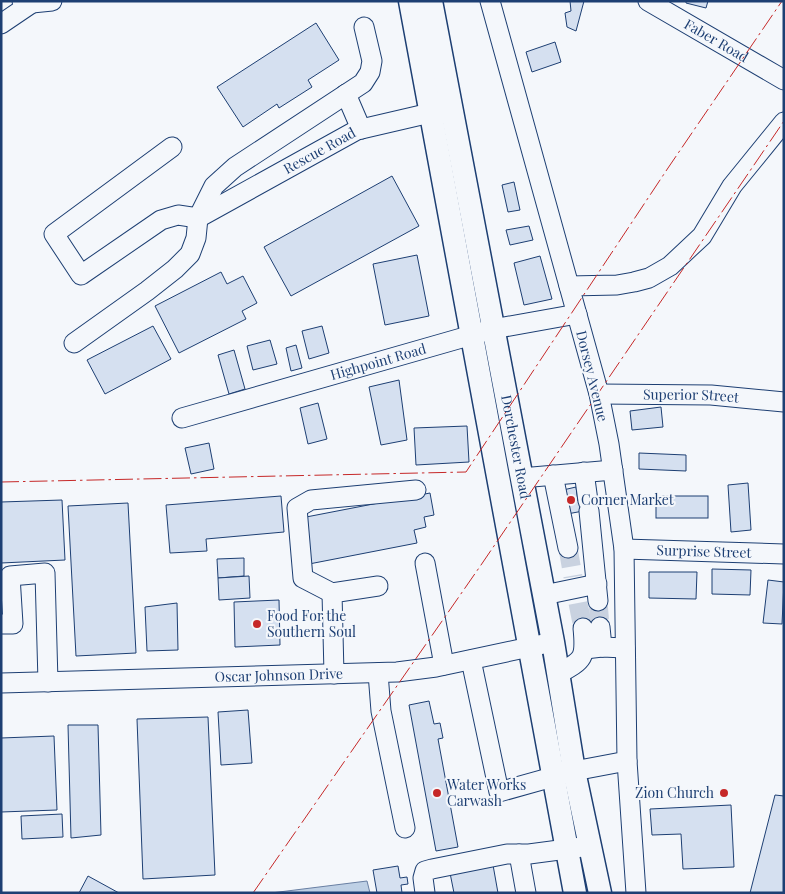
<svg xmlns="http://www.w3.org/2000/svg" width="785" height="894" font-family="'Playfair Display',serif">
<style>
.water{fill:#bed0e5;stroke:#687fa3}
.building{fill:#d5e0f0;stroke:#1d3f73}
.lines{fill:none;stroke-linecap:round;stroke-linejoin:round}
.minor-tunnel{stroke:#c9d2e0;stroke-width:19;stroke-dasharray:19 9;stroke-linecap:butt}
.minor-casing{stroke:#1d3f73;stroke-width:21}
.major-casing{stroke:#1d3f73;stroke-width:25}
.minor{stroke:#f4f7fb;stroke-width:19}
.major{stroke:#f4f7fb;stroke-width:22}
.power{stroke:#c62828;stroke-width:1;stroke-dasharray:18 4 2.5 4;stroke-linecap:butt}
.poi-dot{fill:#c62828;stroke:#f4f7fb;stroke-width:2}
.labels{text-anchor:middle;stroke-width:4;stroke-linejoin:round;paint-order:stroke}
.street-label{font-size:14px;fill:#1d3f73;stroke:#f4f7fb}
.poi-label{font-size:14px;fill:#1d3f73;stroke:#f4f7fb;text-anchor:start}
</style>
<rect width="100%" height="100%" fill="#f4f7fb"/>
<path class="water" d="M367,881L370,893H271Z"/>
<g class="building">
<path d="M570,1H584L576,31L567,27L565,13L571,11Z"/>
<path d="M686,1H708L706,8L686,3Z"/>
<path d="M316,23L339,60L308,80L312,87L279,108L277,104L243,127L217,87Z"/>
<path d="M555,42L561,62L532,72L526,52Z"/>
<path d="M392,176L419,226L291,296L264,247Z"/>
<path d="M514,182L520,210L508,212L502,185Z"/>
<path d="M529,226L533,240L510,245L506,230Z"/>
<path d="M417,255L429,316L385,325L373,264Z"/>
<path d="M540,256L552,299L524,305L514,263Z"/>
<path d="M221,272L227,284L243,276L257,303L242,311L246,319L179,353L155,306Z"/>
<path d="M153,326L171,359L105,394L87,360Z"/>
<path d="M322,326L329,353L309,359L302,331Z"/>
<path d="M270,340L277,364L253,370L247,346Z"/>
<path d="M296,345L302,368L291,371L286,348Z"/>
<path d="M234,350L245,389L229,394L218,355Z"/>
<path d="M399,380L407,440L381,445L369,387Z"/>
<path d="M318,403L327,439L308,444L300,408Z"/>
<path d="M661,407L663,427L632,430L630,411Z"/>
<path d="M467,426L469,462L416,465L414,428Z"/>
<path d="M209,443L214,469L191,474L185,448Z"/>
<path d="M639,453L686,455V471L639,469Z"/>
<path d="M748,483L751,530L731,532L728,485Z"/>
<path d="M576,487L578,501L591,498L594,509L567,514L563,490Z"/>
<path d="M430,493L434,515L424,517L426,527L414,530L417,543L309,564L301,518Z"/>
<path d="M281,496L284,532L206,539L207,551L170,553L166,505Z"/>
<rect x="656" y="496" width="52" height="22"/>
<path d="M62,500L65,560L1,563V502Z"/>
<path d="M128,503L136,653L76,656L68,506Z"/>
<path d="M244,558V576L218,578L217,559Z"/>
<path d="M712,569L751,570L750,595L712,594Z"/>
<path d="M649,572H697L696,599L649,598Z"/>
<path d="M249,576L250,598L219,600L218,578Z"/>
<path d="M768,580L784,582L782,624L763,623Z"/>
<path d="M279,600L280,645L235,647L234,602Z"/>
<path d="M177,603L178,650L147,651L145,607Z"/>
<path d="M429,701L434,724L440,723L443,738L438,739L458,847L436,851L409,705Z"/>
<path d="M248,710L252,763L221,765L218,712Z"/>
<path d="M208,717L215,875L143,879L137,719Z"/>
<path d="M68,725H98L101,835L71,838Z"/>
<path d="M54,736L57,810L1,812V738Z"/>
<path d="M775,795L784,796V893H750Z"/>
<path d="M731,805L734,867L683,869L681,834L652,835L650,809Z"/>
<path d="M62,814L63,837L22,839L21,816Z"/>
<path d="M493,865L498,893H454L450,873Z"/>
<path d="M398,866L400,878L407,877L408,884L401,885L402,893H377L373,870Z"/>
<path d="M88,876L119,893H79Z"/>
</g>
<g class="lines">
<g class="minor-tunnel">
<path d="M568,548L573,577"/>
<path d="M598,601L600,627"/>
<path d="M578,603L583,628"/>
</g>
<g class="minor-casing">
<g id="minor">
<path d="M22,1L32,3L52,1"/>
<path id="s1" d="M648,1L784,80"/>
<path d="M1,24L32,3"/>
<path d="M346,94L361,129"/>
<path d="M172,147L54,234L81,275L161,220L178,215L198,218"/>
<path id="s2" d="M198,218L357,130L443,110"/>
<path d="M569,286L617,285L634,282L649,278L670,266L702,236L732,186L784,122"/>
<path d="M74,343L147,291L175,269L190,254L196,238L198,218L214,186L235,167L363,83L370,72L372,61L364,27"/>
<path id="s3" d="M599,394L711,395L784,402"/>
<path id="s4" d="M182,418L493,329L577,314"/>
<path d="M584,472L588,501"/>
<path d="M553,475L568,548"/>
<path d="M521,478L613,470"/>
<path d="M589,511L598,601"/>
<path id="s5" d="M624,549L784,554"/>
<path d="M425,563L444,665"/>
<path d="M332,593L303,578L297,508L311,500L416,490"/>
<path d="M544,595L597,584"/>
<path d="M1,624H13L10,576L45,573L48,682"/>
<path d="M600,627L602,647"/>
<path d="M585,649L602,647L625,648"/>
<path d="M471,660L499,792L574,771L627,761L624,549L609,444L599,394L490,1"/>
<path d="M378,673L381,711L405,828"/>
<path d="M334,674L332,593L378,586"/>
<path d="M558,674C584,660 586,658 583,628"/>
<path id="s6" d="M1,683L397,672L436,667L553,642"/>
<path d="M627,761L636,893"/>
<path d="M519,854L526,893"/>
<path d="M425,893L423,878L425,871L432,869L507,854H529L582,847"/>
</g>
</g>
<g class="major-casing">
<g id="major">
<path d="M410,1L575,893"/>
<path id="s7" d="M431,1L553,642L574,771L600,893"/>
</g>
</g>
<use href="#minor" class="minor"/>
<use href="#major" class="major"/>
<g class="power">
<path d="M1,482L466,472L668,168L782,1"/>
<path d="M253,893L481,565L784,121"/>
</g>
</g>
<g class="poi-dot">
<circle cx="571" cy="500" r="5"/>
<circle cx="257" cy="624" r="5"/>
<circle cx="437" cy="793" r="5"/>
<circle cx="724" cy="793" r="5"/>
</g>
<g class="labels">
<g class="street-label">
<text dy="5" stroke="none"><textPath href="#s1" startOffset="79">Faber Road</textPath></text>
<text dy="5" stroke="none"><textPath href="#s2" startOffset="139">Rescue Road</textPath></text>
<text dy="5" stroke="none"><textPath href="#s4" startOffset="204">Highpoint Road</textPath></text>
<text transform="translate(592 376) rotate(76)" y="5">Dorsey Avenue</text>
<text dy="5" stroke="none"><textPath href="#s3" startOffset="92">Superior Street</textPath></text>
<text dy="5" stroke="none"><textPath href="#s7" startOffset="454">Dorchester Road</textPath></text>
<text dy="5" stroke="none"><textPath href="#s5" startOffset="80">Surprise Street</textPath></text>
<text dy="5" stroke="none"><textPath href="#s6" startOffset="278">Oscar Johnson Drive</textPath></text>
</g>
<g class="poi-label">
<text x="581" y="505">Corner Market</text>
<text x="267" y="621">Food For the<tspan x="267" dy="16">Southern Soul</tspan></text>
<text x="447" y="790">Water Works<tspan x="447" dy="16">Carwash</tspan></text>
<text x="714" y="798" text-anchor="end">Zion Church</text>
</g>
</g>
<rect width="785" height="894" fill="none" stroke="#1d3f73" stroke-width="5"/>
</svg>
